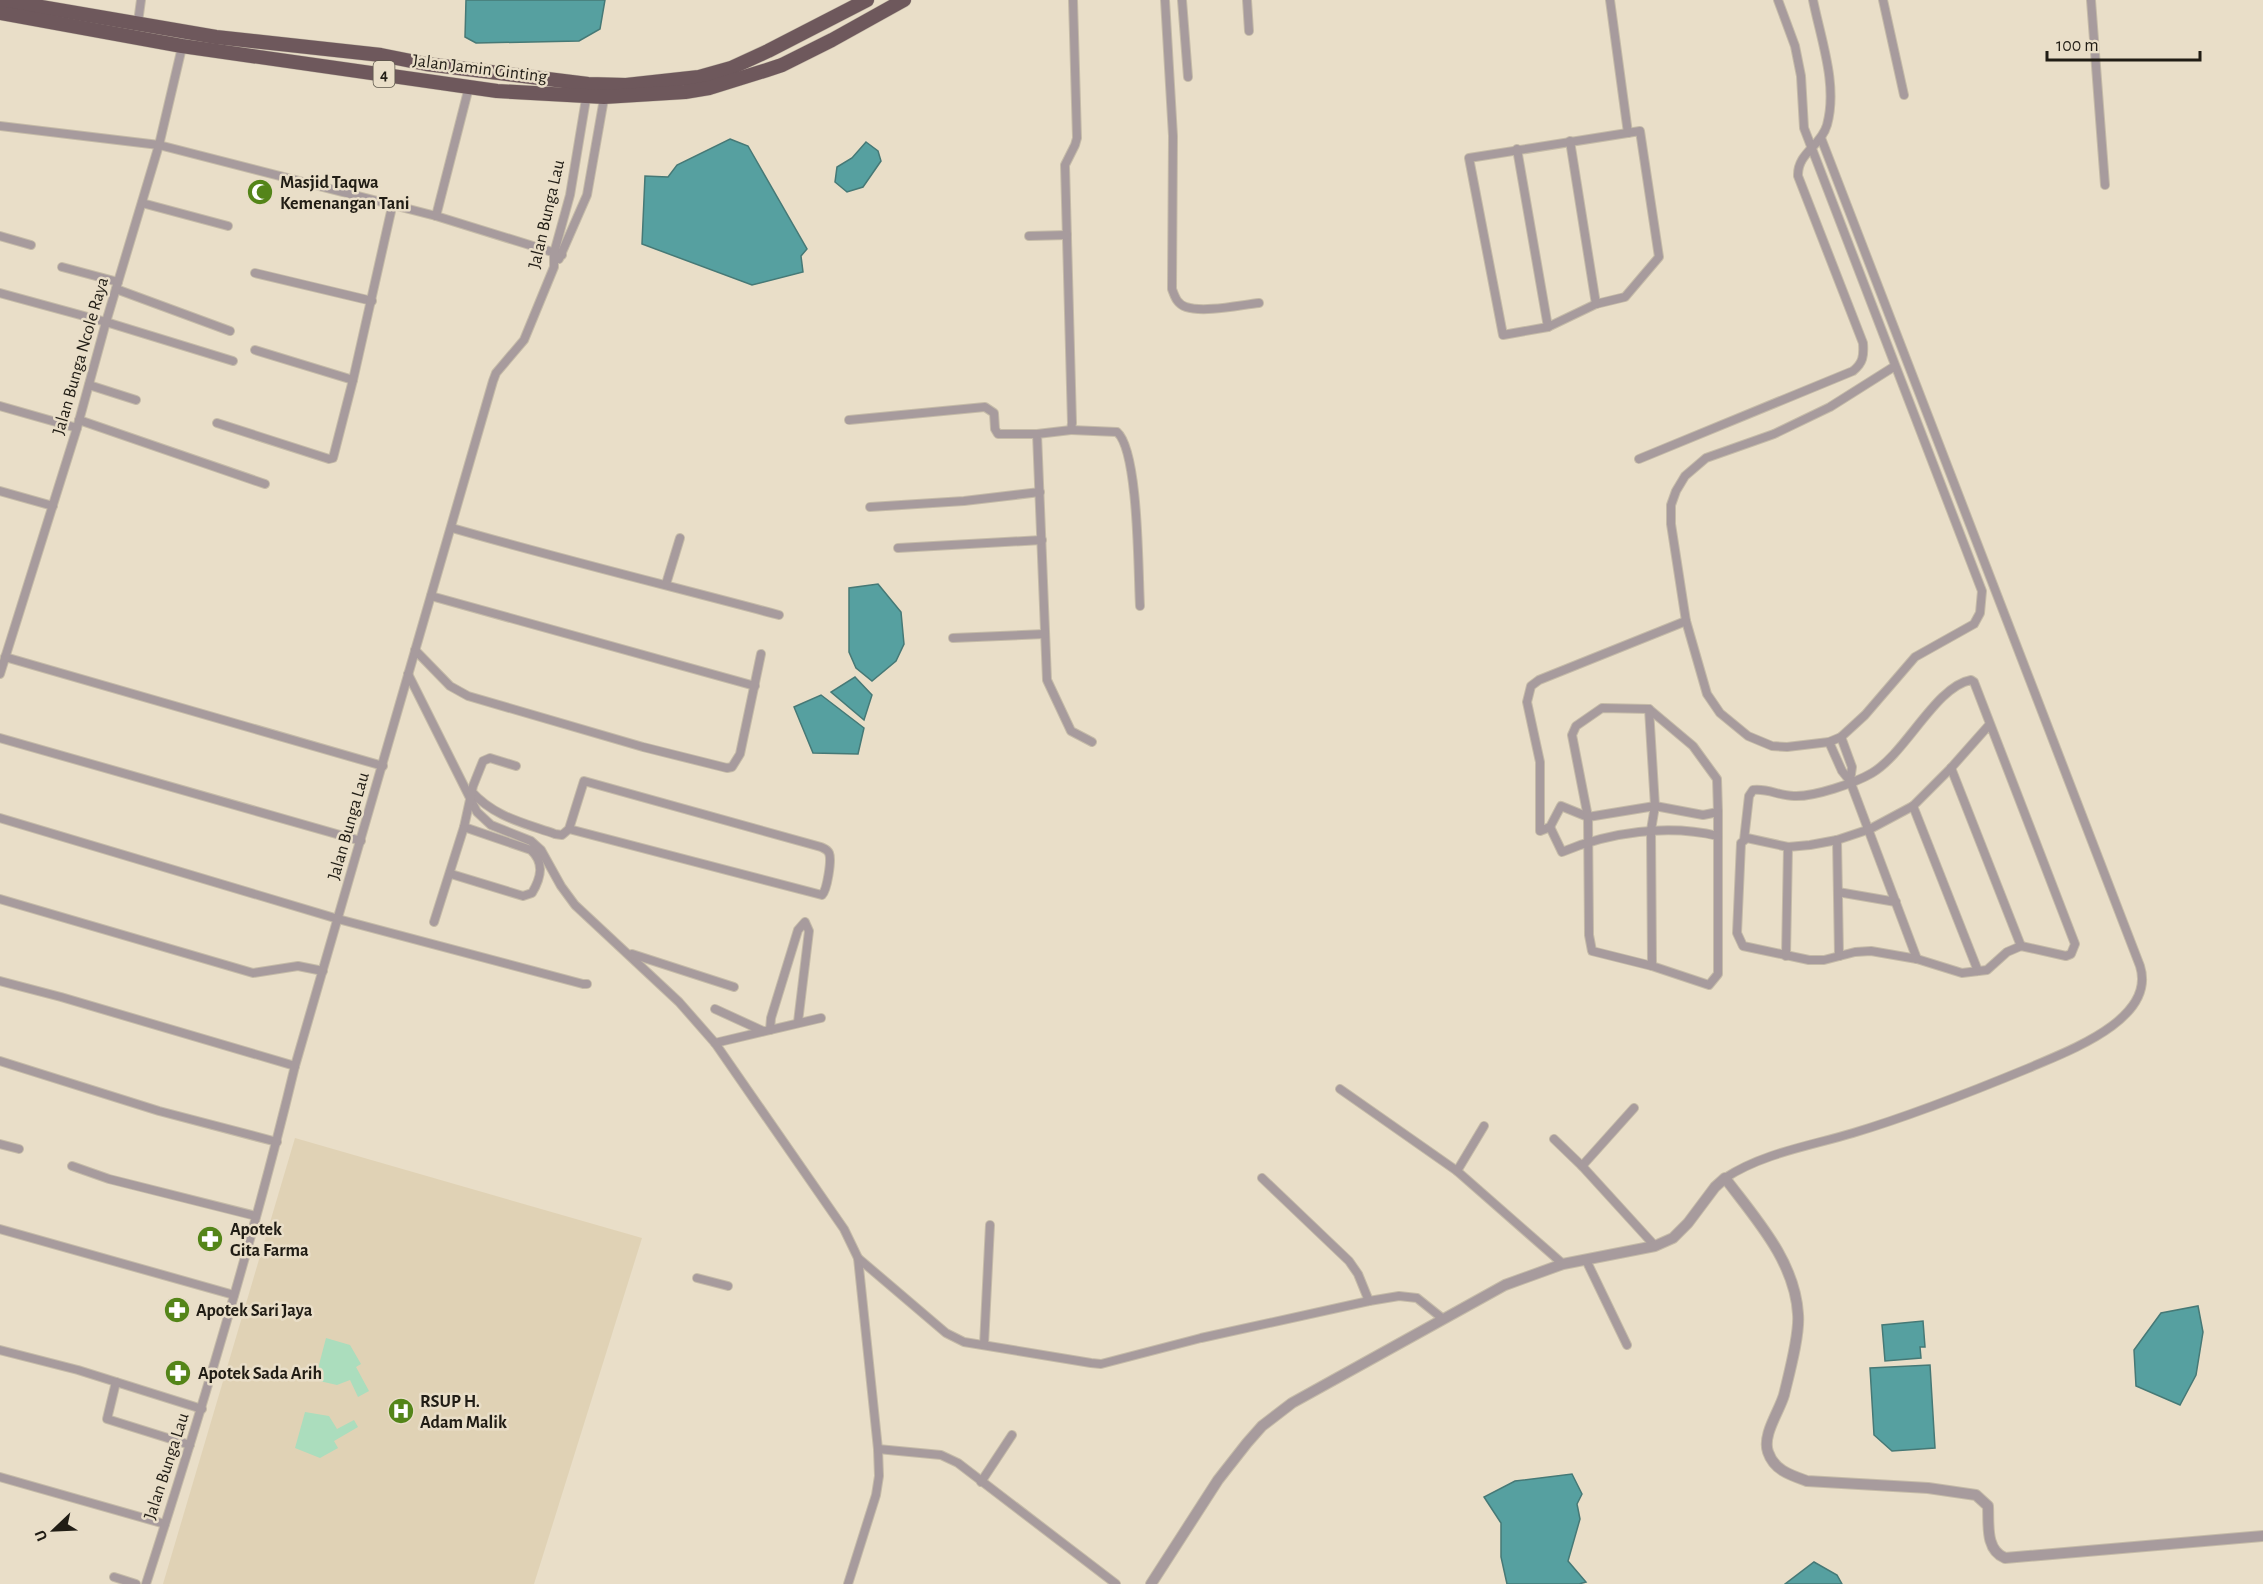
<svg xmlns="http://www.w3.org/2000/svg" width="2263" height="1584" font-family="'Alegreya Sans',sans-serif">
<style>
.built{fill:#e0d2b5}
.green{fill:#abddbd}
.water{fill:#56a0a0;stroke:#467976;stroke-width:1.5}
.lines{fill:none;stroke-linecap:round;stroke-linejoin:round}
.minor-casing{stroke:#c5bba8;stroke-width:10}
.tertiary-casing{stroke:#c5bba8;stroke-width:12}
.trunk-casing{stroke:#c5bba8;stroke-width:15}
.minor{stroke:#a79b9d;stroke-width:8}
.tertiary{stroke:#a79b9d;stroke-width:10}
.trunk{stroke:#6e585c;stroke-width:14}
.labels{text-anchor:middle;stroke-width:5;stroke-linejoin:round;paint-order:stroke}
.shield{fill:#e9dec8;stroke:#5d574b;stroke-width:1.5}
.shield-label{font-size:16px;font-weight:bold;fill:#211d15}
.street-label{font-size:18px;fill:#211d15;stroke:#e9dec8}
.poi-label{font-size:18px;font-weight:bold;fill:#211d15;stroke:#e9dec8;text-anchor:start}
</style>
<rect width="100%" height="100%" fill="#e9dec8"/>
<path class="built" d="M295,1138L642,1238L534,1584H163Z"/>
<g class="green">
<path d="M326,1338L350,1345L361,1364L356,1367L369,1391L358,1397L350,1380L337,1385L315,1380Z"/>
<path d="M305,1412L329,1416L337,1429L354,1420L358,1427L334,1441L338,1448L320,1458L295,1448Z"/>
</g>
<g class="water">
<path d="M466,0H605L600,29L579,41L476,43L465,37Z"/>
<path d="M730,139L748,146L807,249L801,256L803,272L752,285L642,244L645,176L668,177L677,165Z"/>
<path d="M866,142L878,151L881,161L863,187L847,192L835,182L837,167L852,158Z"/>
<path d="M878,584L901,612L904,644L896,661L872,681L856,668L849,652V588Z"/>
<path d="M855,677L872,695L864,720L831,692Z"/>
<path d="M821,695L864,728L858,754L813,753L794,707Z"/>
<path d="M2198,1306L2203,1332L2196,1375L2180,1405L2136,1386L2134,1350L2161,1313Z"/>
<path d="M1923,1321L1925,1347H1920L1921,1358L1885,1361L1882,1325Z"/>
<path d="M1930,1365L1935,1448L1892,1451L1874,1435L1870,1368Z"/>
<path d="M1572,1474L1582,1494L1577,1504L1580,1519L1568,1561L1586,1582L1579,1584H1507L1501,1557V1523L1484,1497L1515,1481Z"/>
<path d="M1814,1562L1837,1575L1842,1584H1785Z"/>
</g>
<g class="lines">
<g class="minor-casing">
<g id="minor">
<path d="M1073,0L1077,138L1075,145L1065,165L1072,423L1071,430L1037,434L1047,680L1071,731L1092,742"/>
<path d="M1165,0L1173,136L1172,289C1175,297 1177,304 1186,307C1204,313 1240,305 1259,303"/>
<path d="M1182,0L1188,77"/>
<path d="M1247,0L1249,31"/>
<path d="M1610,0L1628,133"/>
<path d="M1778,0L1795,46L1801,76L1804,128L1982,591L1980,613L1974,624L1915,657L1865,715L1841,737L1829,742L1787,747L1772,746L1748,736L1720,713L1707,694L1686,621L1671,524V505L1676,491L1685,476L1706,458L1774,434L1830,407L1895,366"/>
<path d="M1883,0L1904,95"/>
<path d="M2091,0L2105,185"/>
<path d="M138,22L141,0"/>
<path d="M0,126L159,145L436,216L562,255"/>
<path d="M1640,131L1659,257L1625,297L1596,304L1548,327L1503,335L1469,158Z"/>
<path d="M1570,141L1596,304"/>
<path d="M1517,149L1548,327"/>
<path d="M142,203L228,226"/>
<path d="M436,216L469,87"/>
<path d="M0,236L31,245"/>
<path d="M1029,236L1067,235"/>
<path d="M559,259L587,195L605,93"/>
<path d="M62,267L118,282"/>
<path d="M255,273L372,301"/>
<path d="M116,289L230,331"/>
<path d="M0,293L106,322L233,361"/>
<path d="M255,350L353,380"/>
<path d="M89,385L136,400"/>
<path d="M0,406L77,428"/>
<path d="M79,420L265,484"/>
<path d="M849,420L985,407L994,413L995,429L998,434H1037"/>
<path d="M217,423L329,459L333,458L353,380L392,207"/>
<path d="M1071,430L1117,432C1139,451 1138,573 1140,606"/>
<path d="M1639,459L1853,371C1863,363 1864,356 1863,343L1798,176C1797,153 1821,146 1827,125C1838,85 1821,40 1813,0"/>
<path d="M0,491L53,506"/>
<path d="M870,507L964,501L1040,492"/>
<path d="M452,528C560,559 670,586 779,615"/>
<path d="M898,548L1042,540"/>
<path d="M666,584L680,538"/>
<path d="M431,596L755,686"/>
<path d="M1686,621L1539,680L1531,686L1527,702L1540,762V831L1550,827L1561,806L1588,817L1655,806L1703,815L1718,812"/>
<path d="M953,638L1045,634"/>
<path d="M415,650L450,686L468,696L643,747L727,768L732,767L740,754L761,654"/>
<path d="M5,657L383,766"/>
<path d="M0,674L77,428L106,322L159,145L183,43"/>
<path d="M408,674L477,812L491,825L531,841L541,850L561,886L575,905L679,1002L715,1043L844,1229L858,1258L878,1449L879,1476L876,1495L848,1584"/>
<path d="M1602,708L1649,709L1693,746L1717,779L1718,812V974L1709,985L1652,966L1592,951L1589,935L1588,817L1572,735L1576,726Z"/>
<path d="M1649,709L1655,806L1651,830L1652,966"/>
<path d="M1841,737L1852,767L1850,781L1917,959"/>
<path d="M0,738L361,841"/>
<path d="M1829,742L1842,771L1850,781"/>
<path d="M1951,768L2021,946"/>
<path d="M471,791C494,817 524,823 555,834L562,835L569,829L584,781L821,847C825,849 827,849 829,853C832,860 827,890 822,895L569,829"/>
<path d="M1913,806L1978,971"/>
<path d="M0,818L338,919L583,984H587"/>
<path d="M1550,827L1562,852C1609,832 1668,824 1718,836"/>
<path d="M1744,840L1749,796L1753,790C1768,788 1779,796 1794,796C1814,797 1855,783 1872,773C1906,753 1936,686 1971,680L1974,682L2075,944L2071,954L2066,956L2021,946L2007,952L1987,970L1962,973L1917,959L1871,951L1855,952L1824,960H1809L1743,946L1737,933L1741,843L1747,838L1788,847L1810,845L1837,840L1870,829L1913,806L1951,768L1990,724"/>
<path d="M1837,840L1839,956"/>
<path d="M451,874L523,896L532,893C541,878 545,863 531,850L464,827"/>
<path d="M1838,892L1896,902"/>
<path d="M0,899L253,973L298,966L323,971"/>
<path d="M434,922L464,827L473,786L483,761L490,758L516,766"/>
<path d="M632,954L734,987"/>
<path d="M1786,956L1788,847"/>
<path d="M0,981L61,997L295,1066"/>
<path d="M715,1009L763,1031"/>
<path d="M770,1030L771,1018L798,930L805,922L809,931L798,1022"/>
<path d="M715,1043L821,1018"/>
<path d="M0,1061L159,1111L277,1142"/>
<path d="M1340,1089L1457,1171L1563,1264"/>
<path d="M1554,1139L1582,1166L1655,1246"/>
<path d="M0,1144L19,1149"/>
<path d="M72,1166L109,1179L256,1216"/>
<path d="M1582,1166L1634,1108"/>
<path d="M1457,1171L1484,1126"/>
<path d="M1262,1178L1349,1261L1358,1274L1369,1301"/>
<path d="M1725,1178C1763,1153 1810,1146 1853,1133C1913,1115 1971,1092 2029,1068C2065,1052 2157,1020 2140,966L1821,138"/>
<path d="M0,1229L234,1295"/>
<path d="M858,1258L946,1333L964,1342L1091,1363L1101,1364L1201,1338L1369,1301L1399,1296L1417,1298L1442,1318"/>
<path d="M1586,1260L1627,1345"/>
<path d="M697,1278L728,1286"/>
<path d="M984,1345L990,1225"/>
<path d="M0,1350L78,1370L202,1409"/>
<path d="M116,1382L107,1419L190,1445"/>
<path d="M878,1449L941,1455L958,1463L1116,1584"/>
<path d="M0,1477L165,1524"/>
<path d="M981,1482L1012,1435"/>
<path d="M114,1577L136,1584"/>
<path d="M146,1584C201,1413 253,1241 295,1066L493,381L496,373L524,340L554,267V253L570,195L587,93"/>
</g>
</g>
<g class="tertiary-casing">
<path id="tertiary" d="M1151,1584L1218,1480L1247,1443L1262,1426L1292,1403L1505,1285L1563,1264L1655,1246L1673,1238L1688,1223L1715,1187L1725,1178C1755,1218 1795,1261 1798,1314C1800,1334 1789,1374 1784,1395C1779,1412 1762,1435 1768,1452C1774,1470 1790,1475 1807,1481L1928,1488L1976,1495L1988,1506C1989,1524 1985,1550 2005,1558L2263,1536"/>
</g>
<g class="trunk-casing">
<g id="trunk">
<path d="M1,0L216,37L381,55L426,64L588,84L626,85L699,77L731,68L768,51L867,0"/>
<path d="M0,13L182,46L497,91L604,97L685,92L709,88L767,70L782,65L832,40L904,0"/>
</g>
</g>
<use href="#minor" class="minor"/>
<use href="#tertiary" class="tertiary"/>
<use href="#trunk" class="trunk"/>
</g>
<defs>
<g id="mosque-disc" transform="scale(1.35)"><circle r="9.5" fill="#548519" stroke="#e9dec8"/><path d="M3.5-4.9A6 6 0 1 0 3.5 4.9A5 5 0 1 1 3.5-4.9Z" fill="#fff"/></g>
<g id="pharmacy-disc" transform="scale(1.35)"><circle r="9.5" fill="#548519" stroke="#e9dec8"/><path d="M-2-6h4v4h4v4h-4v4h-4v-4h-4v-4h4Z" fill="#fff"/></g>
<g id="hospital-disc" transform="scale(1.35)"><circle r="9.5" fill="#548519" stroke="#e9dec8"/><path d="M-5-5h3v3.5h4V-5h3V5h-3V1.5h-4V5h-3Z" fill="#fff"/></g>
</defs>
<g fill-rule="evenodd">
<use href="#mosque-disc" x="260" y="192"/>
<use href="#pharmacy-disc" x="210" y="1239"/>
<use href="#pharmacy-disc" x="177" y="1310"/>
<use href="#pharmacy-disc" x="178" y="1373"/>
<use href="#hospital-disc" x="401" y="1411"/>
</g>
<g class="labels">
<rect class="shield" x="373.5" y="61" width="21" height="26" rx="4.5"/>
<g class="shield-label">
<text x="384" y="80">4</text>
</g>
<g class="street-label">
<text transform="translate(480 68) rotate(7)" y="6">Jalan Jamin Ginting</text>
<text transform="translate(546 214) rotate(-77)" y="6">Jalan Bunga Lau</text>
<text transform="translate(80 356) rotate(-74)" y="6">Jalan Bunga Ncole Raya</text>
<text transform="translate(348 826) rotate(-74)" y="6">Jalan Bunga Lau</text>
<text transform="translate(166 1466) rotate(-72)" y="6">Jalan Bunga Lau</text>
</g>
<g class="poi-label">
<text x="280" y="188">Masjid Taqwa<tspan x="280" dy="21">Kemenangan Tani</tspan></text>
<text x="230" y="1235">Apotek<tspan x="230" dy="21">Gita Farma</tspan></text>
<text x="196" y="1316">Apotek Sari Jaya</text>
<text x="198" y="1379">Apotek Sada Arih</text>
<text x="420" y="1407">RSUP H.<tspan x="420" dy="21">Adam Malik</tspan></text>
</g>
</g>
<g transform="translate(54 1530) rotate(247)" stroke="#e9dec8" stroke-width="4.5" paint-order="stroke">
<path d="M0-4.5L10 22L0 15L-10 22Z" fill="#211d15"/>
<text y="-9" font-size="16" font-weight="bold" text-anchor="middle" fill="#211d15">U</text>
</g>
<path d="M2047 51v9h153v-9" fill="none" stroke="#211d15" stroke-width="3"/>
<text x="2056" y="51" font-size="18" fill="#211d15" stroke="#e9dec8" stroke-width="4.5" paint-order="stroke">100 m</text>
</svg>
